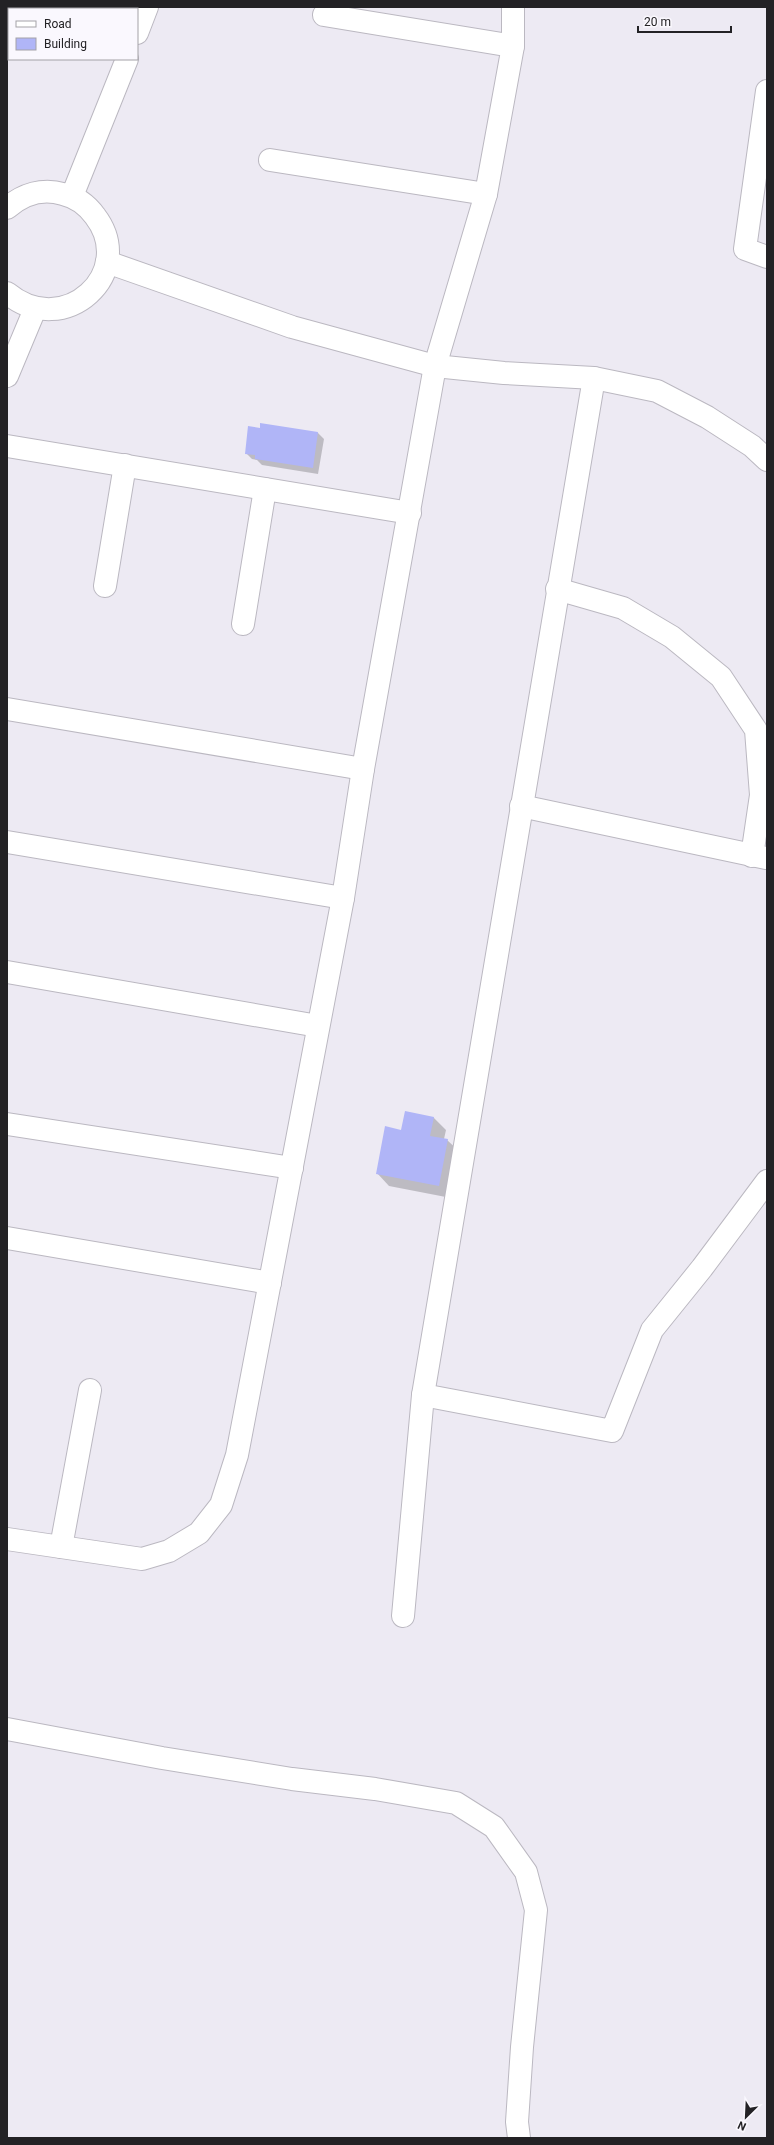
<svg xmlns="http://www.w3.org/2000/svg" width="774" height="2145" font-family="Roboto,sans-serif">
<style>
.shadow{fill:#0003}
.building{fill:#b0b5f7}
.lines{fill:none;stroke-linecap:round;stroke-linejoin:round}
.minor-casing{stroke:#bbb8c1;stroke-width:24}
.minor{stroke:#fff;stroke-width:22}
</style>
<rect width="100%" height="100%" fill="#edeaf3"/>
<g class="shadow">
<path d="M261,429L318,433L324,439L318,474L262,465L257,460L252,459L246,453Z"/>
<path d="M433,1117L446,1130L444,1139L447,1140L460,1152L451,1198L389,1186L377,1173L402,1131Z"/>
</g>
<g class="building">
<path d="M260,423L318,432L313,468L255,459V455L245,454L248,426L260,428Z"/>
<path d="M405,1111L434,1117L430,1136L448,1139L439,1186L376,1174L385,1126L401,1130Z"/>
</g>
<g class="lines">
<g class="minor-casing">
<g id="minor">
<path d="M324,15L513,46"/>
<path d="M137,33L147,7"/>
<path d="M767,91L745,249L767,257"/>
<path d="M270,160L486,194"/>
<path d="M72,196L127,59"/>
<path d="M7,208C23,194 43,188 63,194C76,197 87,205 95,216C138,272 65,341 7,293"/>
<path d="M107,262L292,327L435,366L504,373L594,378L657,391L707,417L752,446L767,460"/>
<path d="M7,376L35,309"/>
<path d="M7,446L410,513"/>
<path d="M105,586L125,465"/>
<path d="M557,589L623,608L672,637L721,677L756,730L761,795L752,856"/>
<path d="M243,624L265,489"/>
<path d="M7,709L363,769"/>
<path d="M521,806L766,858"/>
<path d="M7,842L343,898"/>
<path d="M7,972L318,1026"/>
<path d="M7,1124L292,1168"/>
<path d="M7,1238L270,1283"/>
<path d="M423,1395L612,1431L652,1330L702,1268L767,1181"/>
<path d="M7,1539L142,1559L169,1551L199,1533L221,1505L237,1455L343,898L363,769L435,366L486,194L513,46V7"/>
<path d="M61,1547L90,1390"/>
<path d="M403,1616L423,1395L594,378"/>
<path d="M7,1729L162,1758L292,1779L375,1789L456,1803L494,1827L526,1872L536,1910L522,2047L517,2122L519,2138"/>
</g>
</g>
<use href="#minor" class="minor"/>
</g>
<rect width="774" height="2145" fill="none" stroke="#232225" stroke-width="16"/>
<rect x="8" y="8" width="130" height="52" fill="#faf8fe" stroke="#a4a2a7"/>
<rect x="16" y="21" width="20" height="6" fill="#ffffff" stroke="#a4a2a7"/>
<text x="44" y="28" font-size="12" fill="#232225">Road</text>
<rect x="16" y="38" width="20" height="12" fill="#b0b5f7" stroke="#a4a2a7"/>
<text x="44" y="48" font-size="12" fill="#232225">Building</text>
<g transform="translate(746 2117) rotate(204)" stroke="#faf8fe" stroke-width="3" paint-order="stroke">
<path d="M0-3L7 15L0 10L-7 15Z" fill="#232225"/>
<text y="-6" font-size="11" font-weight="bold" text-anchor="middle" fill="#232225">N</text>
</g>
<path d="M638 26v6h93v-6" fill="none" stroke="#232225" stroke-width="2"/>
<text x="644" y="26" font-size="12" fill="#232225" stroke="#faf8fe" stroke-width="3" paint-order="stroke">20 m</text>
</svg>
